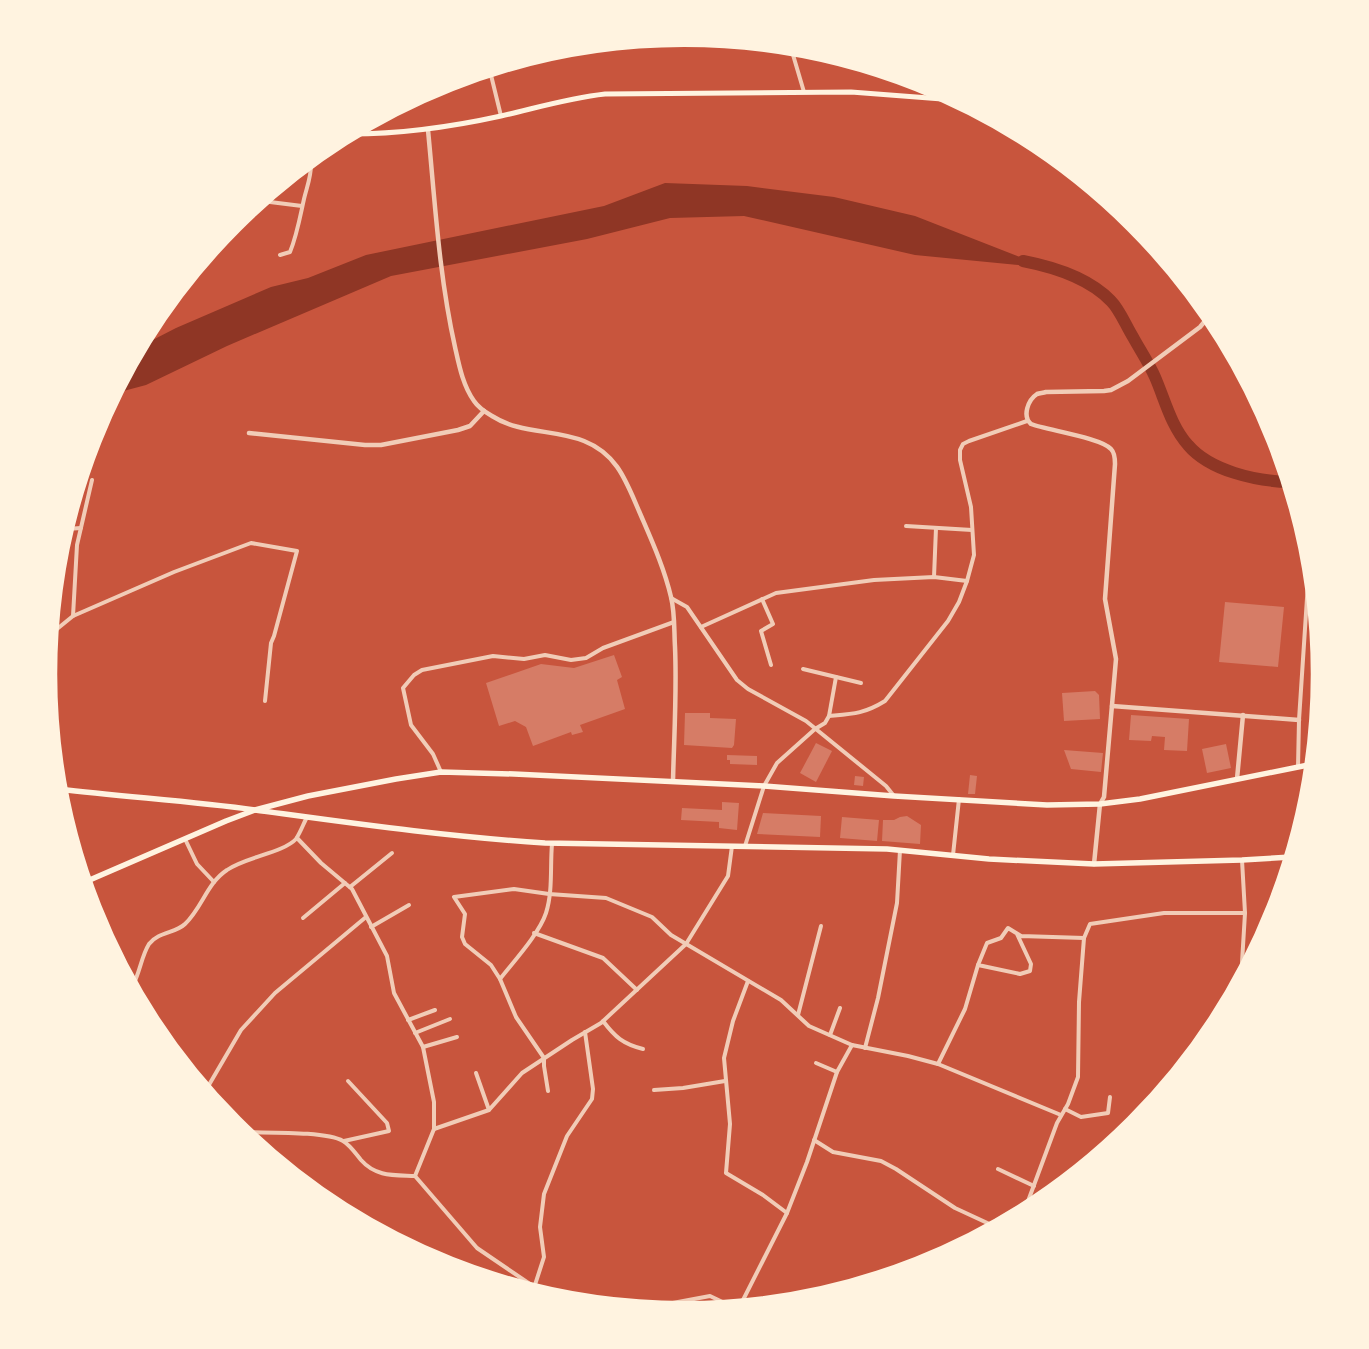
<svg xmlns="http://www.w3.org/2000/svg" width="1369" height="1349" font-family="Merriweather,serif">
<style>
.water{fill:#8f3625}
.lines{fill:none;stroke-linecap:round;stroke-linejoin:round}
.river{stroke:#8f3625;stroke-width:12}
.building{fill:#d67c66}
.minor{stroke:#f1ccb7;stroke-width:4}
.tertiary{stroke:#f1ccb7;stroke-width:4.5}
.secondary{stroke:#fff3e0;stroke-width:5}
.primary{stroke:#fff3e0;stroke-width:5.5}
.trunk{stroke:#fff3e0;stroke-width:5.5}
.rim{fill:none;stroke:#fff3e0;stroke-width:2.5}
</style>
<rect width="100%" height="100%" fill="#c8553d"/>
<path class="water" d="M665,183L747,186L834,197L915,216L1048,268L915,255L744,216L670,218L587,239L391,276L227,346L146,385L116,393L141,346L176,328L271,287L308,278L366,255L604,206Z"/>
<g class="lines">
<path class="river" d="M1023,261C1054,267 1089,278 1111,301C1120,310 1126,326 1133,337C1140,350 1149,363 1155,377C1165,400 1171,426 1188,445C1210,471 1256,481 1289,482"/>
</g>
<g class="building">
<path d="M1225,602L1284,607L1278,667L1219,662Z"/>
<path d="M614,655L622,677L617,680L625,709L580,725L583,732L572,735L571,732L533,746L526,727L515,721L499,726L486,683L541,664L574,668Z"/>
<path d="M1095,691L1099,695L1100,719L1064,721L1062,693Z"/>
<path d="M685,713H710V718L736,719L734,745L732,748L684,745Z"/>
<path d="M1131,715L1189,719L1187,751L1164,750L1165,737L1152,736L1151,741L1129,740Z"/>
<path d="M816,743L832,751L816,782L800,773Z"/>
<path d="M1226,744L1231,768L1207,773L1202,749Z"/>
<path d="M1064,750L1103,753L1101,772L1071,769Z"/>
<path d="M727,755L757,756V765L730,764V760H727Z"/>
<path d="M970,775L977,776L975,794H968Z"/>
<path d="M855,776L864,777L863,786L854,785Z"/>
<path d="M722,802L739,803L737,830L719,828V822L681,820L682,808L722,810Z"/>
<path d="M763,813L821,816L820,837L757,834Z"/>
<path d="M907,816L921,825L920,844L882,841L883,820H894L900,817Z"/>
<path d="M842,817L879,820L877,841L840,838Z"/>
</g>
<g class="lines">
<g class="minor">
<path d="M791,48L804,92"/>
<path d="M490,71L501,116"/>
<path d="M262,201L302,206"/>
<path d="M280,255L290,252C297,235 300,217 304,199C307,186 312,175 311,161"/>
<path d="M906,526L972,530"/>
<path d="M66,529L81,528"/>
<path d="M934,577L936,528"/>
<path d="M671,598L687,607L737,680L748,689L806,721L886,786L894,796"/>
<path d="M762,599L773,624L761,631L771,665"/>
<path d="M73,616L77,545L92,480"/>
<path d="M701,627L776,593L874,580L934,577L967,581"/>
<path d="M52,631L57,629L73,616L174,572L251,543L297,551L274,636L271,643L265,701"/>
<path d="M803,669L861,683"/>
<path d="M829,716L836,677"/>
<path d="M1298,767L1299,720L1308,583L1313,584"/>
<path d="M441,772L433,754L411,725L403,688L414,675L422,670L493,656L524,659L545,655L571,660L586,658L603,648L674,622"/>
<path d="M297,838L321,863L352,889L387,956L394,993L423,1047L434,1102V1129L415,1176"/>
<path d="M185,839L197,864L214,882"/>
<path d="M745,846L764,786L777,763L815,729L825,723L829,716C852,714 864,714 885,701L948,621L959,602L967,581L974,555L971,507L960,460V450L963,444L969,441L1027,421"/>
<path d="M953,855L959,799"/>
<path d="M350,887L392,853"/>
<path d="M303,918L345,883"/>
<path d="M371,927L409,905"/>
<path d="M534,933L603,958L637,990"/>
<path d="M1017,934L1031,964L1030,971L1020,974L978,965L987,943L1001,938L1008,928L1021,936L1084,938"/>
<path d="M500,979C514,961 539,934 546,913C553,891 550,866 552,844"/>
<path d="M1241,979L1245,913L1242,860"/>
<path d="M748,981L733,1021L724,1058L730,1124L726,1173L763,1195L787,1213"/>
<path d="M132,987C140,973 141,957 149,944C158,932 176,933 185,924C202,908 207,883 227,870C245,857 283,853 296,839C300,833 303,825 306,819"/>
<path d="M798,1015L821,926"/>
<path d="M408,1020L435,1010"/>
<path d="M603,1021C615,1037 623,1044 643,1049"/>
<path d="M415,1033L450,1019"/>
<path d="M830,1035L840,1008"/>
<path d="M423,1047L457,1037"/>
<path d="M865,1048L878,998L897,903L900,850"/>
<path d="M816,1063L837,1072"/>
<path d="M938,1064L965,1009L978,965"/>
<path d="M476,1073L489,1110"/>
<path d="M206,1090L241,1030L275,993L366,917"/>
<path d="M654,1090L683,1088L725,1081"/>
<path d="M548,1091L544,1066V1058L516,1017L500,979L491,965L465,944L462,937L465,914L454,897L514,889L549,894L606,898L652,917L671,935L781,1000L809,1026L852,1045L908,1056L938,1064L1061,1115"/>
<path d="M1065,1109L1081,1117L1108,1113L1110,1097"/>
<path d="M434,1129L489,1110L522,1073L572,1040L601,1023L686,944L728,876L732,846"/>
<path d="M243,1132C266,1133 325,1131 343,1141C350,1145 356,1154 361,1160C376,1177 394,1175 415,1176L477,1248L546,1295"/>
<path d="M814,1140L833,1152L881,1161L896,1169L955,1208L996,1227"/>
<path d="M344,1141L389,1131L387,1123L348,1081"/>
<path d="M998,1169L1034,1186"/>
<path d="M1024,1212L1057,1123L1068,1104L1078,1077L1079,1002L1084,938L1090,924L1164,913H1245"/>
<path d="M533,1291L544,1257L540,1227L544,1194L567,1136L592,1099L593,1089L585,1032"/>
<path d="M740,1306L787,1213L807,1162L837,1072L852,1045"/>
<path d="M646,1308L710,1296L733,1307"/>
</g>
<g class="tertiary">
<path d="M428,130C435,202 439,276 455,347C459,365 463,386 474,401C478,407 485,412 492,416C520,434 554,429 584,441C617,454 626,481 639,511C651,539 664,567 671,597C675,613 674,631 675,647C677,692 674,737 673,781"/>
<path d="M249,433L365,445H381L458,430L470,426L484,411"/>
<path d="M1112,706L1299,720"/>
<path d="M1237,779L1243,715"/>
<path d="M1094,864L1100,804L1104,797L1116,659L1105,599L1115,464C1115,459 1115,453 1111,449C1102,438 1047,430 1031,424C1022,416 1028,400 1037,394C1040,393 1043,393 1046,392L1104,391L1111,390L1128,381L1200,327L1210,315"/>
</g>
<path class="secondary" d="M350,134C401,134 451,127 501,116C536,108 569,98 605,94L851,92L955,100"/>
<path class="primary" d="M59,789C124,797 190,801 255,810C351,823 448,837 545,843L887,849L989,859L1094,864L1242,860L1291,857"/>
<path class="trunk" d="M85,882L226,821L255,810L308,796L396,779L441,772L514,774L764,786L894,796L1047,805L1100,804L1140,799L1313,764"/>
</g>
<path d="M0 0H1369V1349H0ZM56 674a628 628 0 1 1 1256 0a628 628 0 1 1-1256 0Z" fill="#fff3e0" fill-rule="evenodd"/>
<path class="rim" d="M56 674a628 628 0 1 1 1256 0a628 628 0 1 1-1256 0Z"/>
</svg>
